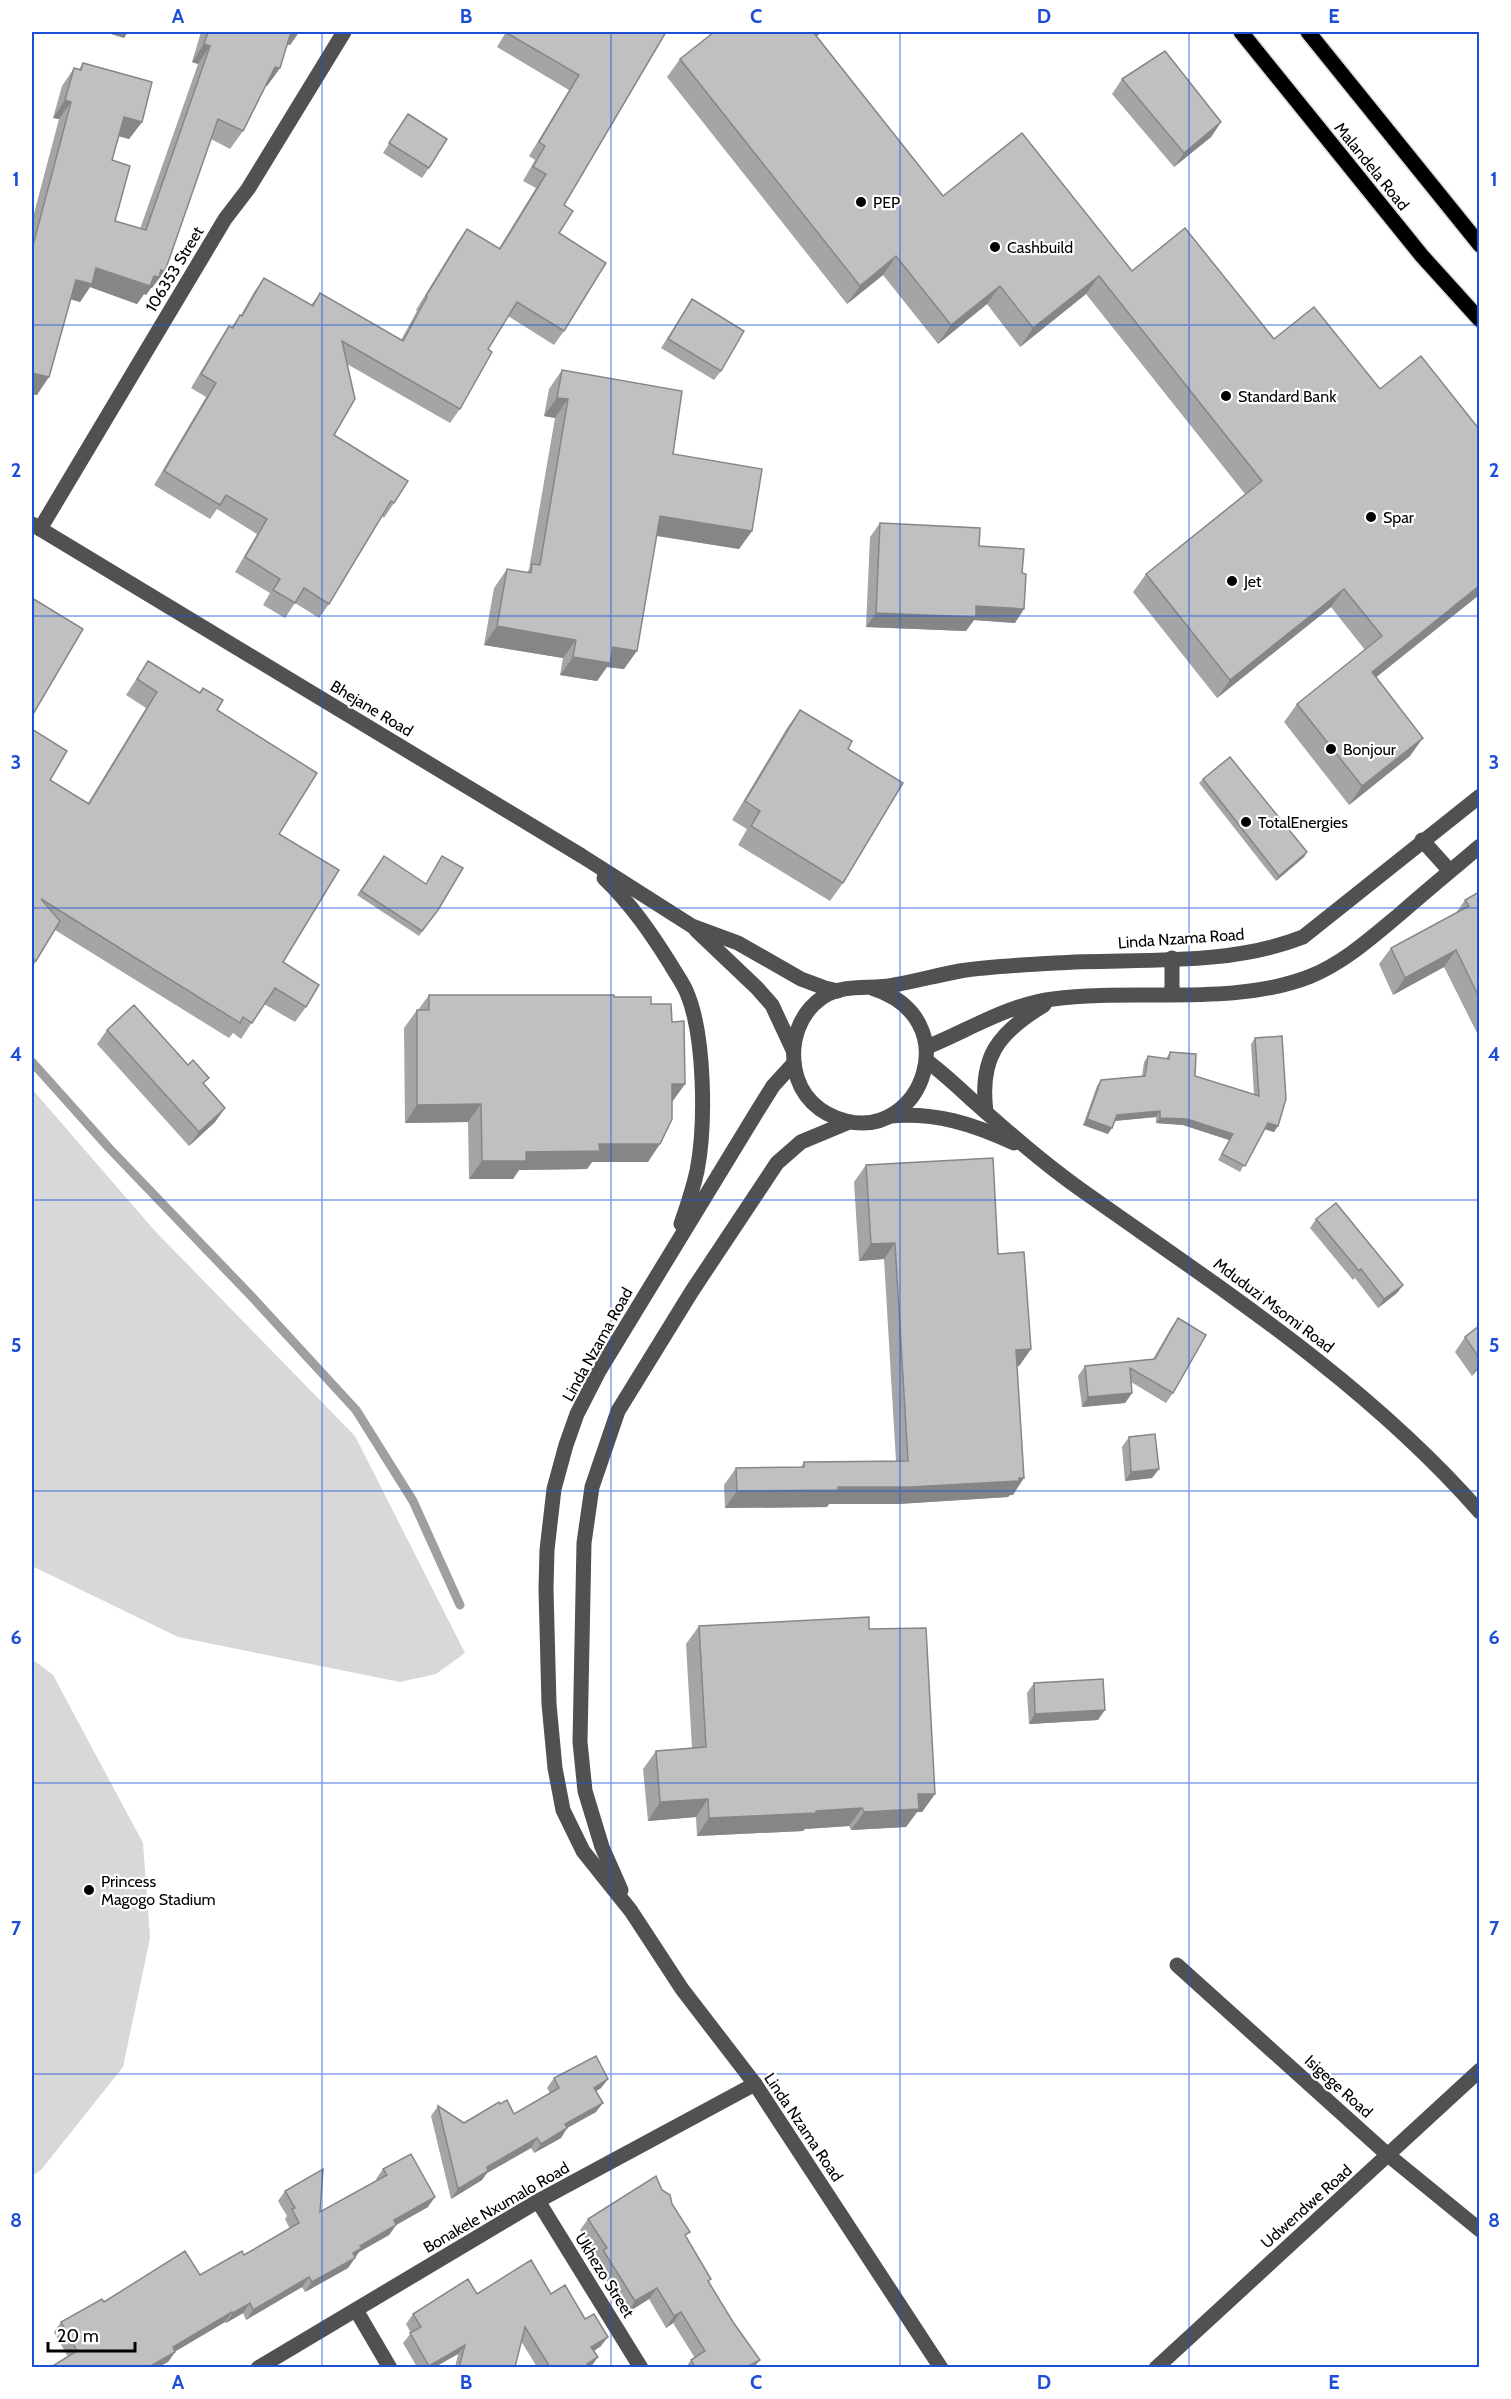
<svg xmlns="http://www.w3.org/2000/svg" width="1511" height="2399" font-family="Cabin,sans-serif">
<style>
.green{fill:#d8d8d8}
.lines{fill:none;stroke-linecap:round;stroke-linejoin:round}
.stream{stroke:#9f9f9f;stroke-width:9}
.major-casing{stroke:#dbdbdb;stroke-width:18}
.minor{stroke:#515151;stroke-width:15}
.major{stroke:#000;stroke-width:15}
.wall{fill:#a5a5a5}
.shaded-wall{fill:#868686}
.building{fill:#c0c0c0;stroke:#868686;stroke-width:1.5}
.grid{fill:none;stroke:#1d4ed8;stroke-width:1.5;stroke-opacity:0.55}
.poi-dot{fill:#000;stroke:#fff;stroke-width:2}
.labels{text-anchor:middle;stroke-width:4.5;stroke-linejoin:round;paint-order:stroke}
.street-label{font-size:16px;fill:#000;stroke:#fff}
.poi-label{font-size:16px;fill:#000;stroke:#fff;text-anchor:start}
.neatline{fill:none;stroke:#1d4ed8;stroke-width:2}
.grid-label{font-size:20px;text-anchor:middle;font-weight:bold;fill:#1d4ed8}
</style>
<rect width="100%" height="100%" fill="#fff"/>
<g class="green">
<path d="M32,1089L155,1231L355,1436L465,1653L436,1674L400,1682L178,1637L32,1566Z"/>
<path d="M32,1659L53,1675L143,1843L150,1938L123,2067L41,2170L32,2176Z"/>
</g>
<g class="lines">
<path class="stream" d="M32,1062L109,1148L254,1299L356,1410L413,1501L460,1605"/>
<g class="major-casing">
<g id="major">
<path d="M1241,32L1422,256L1480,320"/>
<path d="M1308,32L1480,245"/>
</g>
</g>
<g class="minor">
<path d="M32,524L582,856L692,926L738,943L801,979L825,988L838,991"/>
<path d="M40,529L225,219L248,189L344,32"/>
<path d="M1422,840L1450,871"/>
<path d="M604,878C631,904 651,933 671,965C676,974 683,983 687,993C705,1036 706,1125 697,1171C693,1189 687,1207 681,1224"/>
<path d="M696,930L757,988L772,1005L793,1050"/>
<path d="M872,988C968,1018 922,1140 846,1121C819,1114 800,1096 795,1069C790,1042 799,1013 823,997C845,983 870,990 894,985C916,981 938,975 960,971C991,966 1024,965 1055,963C1137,958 1226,967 1303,937L1480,796"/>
<path d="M1172,994V958"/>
<path d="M927,1047C969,1030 1007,1005 1053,999C1134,988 1234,1007 1311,976C1345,962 1372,937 1400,914C1426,891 1453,869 1480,846"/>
<path d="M927,1061C943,1073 957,1086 972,1100C1007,1131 1042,1162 1080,1189C1221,1289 1365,1381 1480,1512"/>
<path d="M794,1063L773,1086L758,1110L599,1371L577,1414L566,1445L554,1489L547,1550L546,1589L549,1704L555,1768L563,1810L583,1851L631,1911L682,1989L755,2084L941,2368"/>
<path d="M986,1112C979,1057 998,1033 1044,1005"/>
<path d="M890,1116C936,1112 973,1124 1014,1143"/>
<path d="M621,1890L602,1847L585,1791L580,1742L584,1543L592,1487L618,1411L692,1291L777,1163L801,1142L849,1122"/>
<path d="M1177,1965L1388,2155L1480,2230"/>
<path d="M538,2201L641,2368"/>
<path d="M356,2310L390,2368"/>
<path d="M258,2368L538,2201L755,2084"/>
<path d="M1156,2368L1480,2070"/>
</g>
<use href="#major" class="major"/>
</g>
<g class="wall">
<path d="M201,32H299L290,45L287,44L280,68L267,86L266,85L243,131L230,149L211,139L152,288H151L146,295L144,294L137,304L90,287L80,302L70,299L37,395L32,394V221L59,119L53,118L62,86L74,68L79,69L83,63L142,122L129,139L118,136L112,160L115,221L140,229L198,64L192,62Z"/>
<path d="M506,32H666L564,205L559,233L564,331L554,345L508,316L488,349L460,409L450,423L347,364L334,435L394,503L384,518L382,516L329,604L319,618L295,603L285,618L263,605L270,593L235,572L257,534L217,509L210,519L154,485L206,397L191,388L219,341L229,326L231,328L240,315H241L254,292L264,278L311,305L320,293L401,340L417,311L416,310L457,243L467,229L499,248L536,188L523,181L535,160L529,156L569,90L497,47Z"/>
<path d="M817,36L943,196L1132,271L1274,339L1380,389L1479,429V595L1376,677L1410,756L1349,805L1284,722L1297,704L1365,650L1331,607L1217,698L1133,592L1146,574L1245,494L1086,294L1020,347L987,304L938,344L883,275L847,304L667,77L680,59Z"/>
<path d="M1122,79L1221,122L1211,137L1174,167L1112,94Z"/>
<path d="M408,114L429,168L422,178L383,153Z"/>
<path d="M692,299L721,371L714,380L661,348Z"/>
<path d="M562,370L673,454L752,531L739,549L656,536L624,669L607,667L597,681L560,675L563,658L484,645L494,588L507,569L527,573L529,569L555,418L544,416L549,389Z"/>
<path d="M880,523L979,546L1022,573L1015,623L974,620L966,631L866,627L870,537Z"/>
<path d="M148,661L200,693L203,688L217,710L279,834L283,962L306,1007L295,1022L264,1004L241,1039L233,1033L229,1038L55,930L32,968V729L50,780L88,803L146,708L126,695Z"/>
<path d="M800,710L848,749L843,883L830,901L738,845L747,829L732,820L787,728Z"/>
<path d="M1203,779L1307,852L1304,857L1276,881L1199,783Z"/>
<path d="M384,856L426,884L442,856L438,910L419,936L357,895Z"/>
<path d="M1479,892V1037L1444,967L1393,995L1379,964L1391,948L1456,913L1465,900Z"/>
<path d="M429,995L614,997L651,1004L672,1022L685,1084L672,1102L648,1162H592L587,1169L519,1170L513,1179H469L468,1122L405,1123L404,1028L417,1010H418Z"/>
<path d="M107,1030L188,1065L225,1108L215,1122L189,1146L97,1044Z"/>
<path d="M1255,1038L1278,1126L1274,1132L1265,1129L1240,1172L1218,1160L1229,1140L1183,1125L1156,1123V1117L1115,1121L1108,1134L1083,1125L1097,1086L1101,1080L1142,1076L1144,1062L1148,1056L1166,1059L1170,1052L1195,1076L1254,1095L1251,1044Z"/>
<path d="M866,1165L998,1254L1031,1349L1019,1366H1017L1013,1495H1010L1008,1497L898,1504H829L827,1507L725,1508L724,1485L736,1468L801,1467L804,1462L896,1461L884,1259L859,1261L854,1182Z"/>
<path d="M1316,1219L1403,1285L1397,1293L1378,1308L1355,1278L1353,1280L1310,1228Z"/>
<path d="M1178,1318L1173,1393L1166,1403L1131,1382L1132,1393L1125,1403L1082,1407L1078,1376L1085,1366L1153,1359L1171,1328Z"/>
<path d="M1479,1326V1368L1472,1376L1455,1352L1465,1337Z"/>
<path d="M1129,1437L1159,1469L1152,1478L1125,1481L1122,1447Z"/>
<path d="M699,1626L869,1629L935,1794L922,1812H917L906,1827L851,1830L849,1826L805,1829L803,1831L697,1836L696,1817L648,1821L643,1769L656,1751L692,1748L686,1644Z"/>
<path d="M1034,1683L1098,1720L1029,1724L1027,1693Z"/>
<path d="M554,2078L608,2079L601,2088L596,2091V2112L567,2128L561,2138L534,2153L531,2148L487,2173L482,2180L451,2199L431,2116L438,2106L464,2123L500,2104L514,2114L550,2093L547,2088Z"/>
<path d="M383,2169L428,2207L396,2225L389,2235L359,2252L348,2268L305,2292L302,2287L246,2320L243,2313L226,2323L225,2322L175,2351V2352L168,2362L68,2357L54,2332L61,2322L104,2302L200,2275L244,2255L290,2229L285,2219L287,2216L278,2201L285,2191L320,2212L377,2180L376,2179Z"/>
<path d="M662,2190L672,2204L686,2238L709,2283L754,2367H686L691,2360L695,2358L673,2323L666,2328L649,2299L627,2313L595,2262L598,2258L580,2230L588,2219Z"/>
<path d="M477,2294H551L601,2346L594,2351L598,2357L590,2367H537L521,2341L515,2367H455L458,2354L435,2367H417L403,2343L411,2333L406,2324L413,2314Z"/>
</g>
<g class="shaded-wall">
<path d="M104,32H128L124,38Z"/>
<path d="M288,32H299L290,45L281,42Z"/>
<path d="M813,32H822L800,50Z"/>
<path d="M204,44L210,46L198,64L192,62Z"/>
<path d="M275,67L280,68L267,86L263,85Z"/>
<path d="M65,100L71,102L59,119L53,118Z"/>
<path d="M124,117L142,122L129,139L111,134Z"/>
<path d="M1221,122L1211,137L1174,167L1184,153Z"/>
<path d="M896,256L883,275L847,304L860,286Z"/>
<path d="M96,268L154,276L161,270L165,271L152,288H151L146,295L144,294L137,304L90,287L80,302L63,297L76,280Z"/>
<path d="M1099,276L1086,294L1020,347L1033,328Z"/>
<path d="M1000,286L987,304L938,344L951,325Z"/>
<path d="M32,373L49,377L37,395L32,394Z"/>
<path d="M557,398L568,399L555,418L544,416Z"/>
<path d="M660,516L752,531L739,549L647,534Z"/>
<path d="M1479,586V595L1359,691L1372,672Z"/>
<path d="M1344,589L1331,607L1217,698L1230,680Z"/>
<path d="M976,606L1024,609L1015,623L974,620L966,631L866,627L876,613Z"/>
<path d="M497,626L576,640L563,658L484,645Z"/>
<path d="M613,647L637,651L624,669L607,667L597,681L560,675L573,657Z"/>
<path d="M1423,738L1410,756L1349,805L1362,786Z"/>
<path d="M1307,852L1304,857L1276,881L1279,876Z"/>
<path d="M1456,950L1444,967L1393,995L1405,978Z"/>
<path d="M672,1084H685L672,1102Z"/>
<path d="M481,1104L468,1122L405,1123L417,1105Z"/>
<path d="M225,1108L215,1122L189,1146L199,1132Z"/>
<path d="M1160,1111L1156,1117L1113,1121L1117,1115Z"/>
<path d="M1160,1118L1187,1119L1233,1134L1229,1140L1183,1125L1156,1123Z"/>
<path d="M1087,1119L1112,1128L1108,1134L1083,1125Z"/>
<path d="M1268,1123L1278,1126L1274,1132L1264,1129Z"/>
<path d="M599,1144H660L648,1162H592L587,1169L519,1170L513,1179H469L482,1161L526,1152Z"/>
<path d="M895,1243L884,1259L859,1261L871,1244Z"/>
<path d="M1403,1285L1397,1293L1378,1308L1384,1299Z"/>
<path d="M1031,1349L1019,1366L1004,1367L1016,1350Z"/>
<path d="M1479,1365V1368L1472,1376Z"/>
<path d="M1132,1393L1125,1403L1082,1407L1088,1397Z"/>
<path d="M1159,1469L1152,1478L1125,1481L1131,1472Z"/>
<path d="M1024,1478L1013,1495H1010L1008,1497L898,1504H829L827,1507L725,1508L737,1491Z"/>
<path d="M1105,1710L1098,1720L1029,1724L1035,1714Z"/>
<path d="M918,1794H935L922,1812H917L906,1827L851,1830L864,1812Z"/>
<path d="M708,1799L696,1817L648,1821L660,1802Z"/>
<path d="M862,1808L849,1826L805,1829L803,1831L697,1836L709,1818Z"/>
<path d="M608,2079L601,2088L587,2097L594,2088Z"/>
<path d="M603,2103L596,2112L567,2128L561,2138L534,2153L541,2144L565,2124Z"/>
<path d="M537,2138L531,2148L487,2173L482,2180L451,2199L458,2189L487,2167Z"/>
<path d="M435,2197L428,2207L387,2230L394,2220Z"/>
<path d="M396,2225L389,2235L359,2252L348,2268L305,2292L312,2282L353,2253L360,2246Z"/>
<path d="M309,2277L302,2287L246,2320L253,2310Z"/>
<path d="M657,2288L649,2299L627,2313L635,2301Z"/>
<path d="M250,2303L243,2313L226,2323L233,2313Z"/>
<path d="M232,2312L225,2322L166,2357L173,2347Z"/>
<path d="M681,2312L673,2323L666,2328L674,2316Z"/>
<path d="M608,2337L601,2346L585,2357L591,2347Z"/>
<path d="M465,2345L458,2354L435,2367H427L429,2366Z"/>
<path d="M175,2352L168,2362L159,2367H149Z"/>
<path d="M598,2357L591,2367H590L587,2364Z"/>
<path d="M760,2360L754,2367H747Z"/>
</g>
<g class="building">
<path d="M208,32H291L280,68L275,67L243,131L218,119L165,271L161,270L159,277L154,276L150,286L96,268L92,284L76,280L49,377L32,373V249L71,102L65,100L74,68L81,70L83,63L152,82L142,122L124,117L112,160L130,166L115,221L146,230L210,46L204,44Z"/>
<path d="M508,32H666L564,205L573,211L559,233L606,263L564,331L517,302L488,349L492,352L460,409L342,341L355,399L334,435L408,481L394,503L391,501L329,604L304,588L295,603L273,590L280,579L245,557L267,519L226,495L220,505L164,471L216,383L201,374L229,326L233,328L240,315L242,316L264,278L313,306L320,293L403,341L427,297L426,296L467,229L500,249L546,174L533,167L545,146L539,142L579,75L507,33Z"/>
<path d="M714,32H813L943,196L1022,133L1132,271L1185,228L1274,339L1314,307L1380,389L1421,356L1479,429V586L1372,672L1423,738L1362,786L1297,704L1382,636L1344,589L1230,680L1146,574L1262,481L1099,276L1033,328L1000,286L951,325L896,256L860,286L680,59Z"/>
<path d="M1165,51L1221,122L1184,153L1122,79Z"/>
<path d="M408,114L447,139L429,168L389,143Z"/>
<path d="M692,299L744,331L721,371L668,339Z"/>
<path d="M562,370L682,391L673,454L762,469L752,531L660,516L637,651L613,647L610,663L573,657L576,640L497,626L507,569L531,573L532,564L540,565L568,399L557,398Z"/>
<path d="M880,523L980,528L979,546L1024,549L1022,573L1026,574L1024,609L976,606V617L876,613Z"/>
<path d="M32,598L83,629L32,716Z"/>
<path d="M148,661L200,693L203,688L223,700L217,710L317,773L279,834L339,870L283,962L319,985L306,1007L275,988L252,1023L243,1017L240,1023L41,899L60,921L36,961L32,958V729L67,751L50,780L89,804L157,692L137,679Z"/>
<path d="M800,710L852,741L848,749L903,783L843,883L751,826L760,811L745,801Z"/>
<path d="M1230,757L1307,852L1279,876L1203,779Z"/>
<path d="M384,856L426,884L442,856L463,868L438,910L422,931L361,891Z"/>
<path d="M1479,892V997L1456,950L1405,978L1391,948L1469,906L1465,900Z"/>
<path d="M429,995H614V997H651V1004H671L672,1022L684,1021L685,1084H672V1119L660,1144H599L600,1151L526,1152V1161H482L481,1104L417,1105V1010H429Z"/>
<path d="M134,1005L188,1065L193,1060L209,1078L203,1083L225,1108L199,1132L107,1030Z"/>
<path d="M1282,1036L1286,1099L1278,1126L1268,1123L1245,1166L1222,1154L1233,1134L1187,1119L1160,1118V1111L1117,1115L1112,1128L1087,1119L1101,1080L1145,1076L1148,1056L1169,1059L1170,1052L1196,1054L1195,1076L1259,1096L1255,1038Z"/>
<path d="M993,1158L998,1254L1024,1252L1031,1349L1016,1350L1024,1478H1019V1481L910,1487H838V1490L737,1491L736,1468L804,1467V1462L908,1461L895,1243L871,1244L866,1165Z"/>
<path d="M1336,1203L1403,1285L1384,1299L1361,1269L1359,1271L1316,1219Z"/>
<path d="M1178,1318L1206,1335L1173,1393L1130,1368L1132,1393L1088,1397L1085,1366L1155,1359Z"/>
<path d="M1479,1326V1358L1465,1337Z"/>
<path d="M1155,1434L1159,1469L1131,1472L1129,1437Z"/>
<path d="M869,1617V1629L926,1628L935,1794H918L919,1809L864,1812L862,1808L816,1811V1813L709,1818L708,1799L660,1802L656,1751L706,1747L699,1626Z"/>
<path d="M1103,1679L1105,1710L1035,1714L1034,1683Z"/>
<path d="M596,2056L608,2079L594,2088L603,2103L565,2124L567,2128L541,2144L537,2138L487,2167L488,2171L458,2189L438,2106L464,2123L499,2102L500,2104L507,2100L514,2114L559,2088L554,2078Z"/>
<path d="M411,2154L435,2197L394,2220L396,2225L360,2246L362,2248L353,2253L355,2258L312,2282L309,2277L253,2310L250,2303L233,2313L232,2312L173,2347L175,2352L149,2367H51L77,2351L61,2322L102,2299L104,2302L185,2251L200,2275L242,2251L244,2255L299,2223L292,2209L295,2208L285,2191L323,2169L320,2212L387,2175L383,2169Z"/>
<path d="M656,2176L662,2190L670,2195L672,2204L690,2232L685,2235L711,2279L708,2281L733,2322L760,2360L747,2367H695L691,2360L705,2351L681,2312L674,2316L657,2288L635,2301L603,2250L607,2248L588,2219Z"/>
<path d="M531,2260L551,2294L565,2285L585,2319L594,2314L608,2337L591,2347L598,2357L587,2364L590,2367H550L525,2327L515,2367H459L465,2345L429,2366L410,2333L421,2327L413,2314L468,2279L477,2294Z"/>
</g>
<path class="grid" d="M322,32V2368M611,32V2368M900,32V2368M1189,32V2368M32,325H1480M32,616H1480M32,908H1480M32,1200H1480M32,1491H1480M32,1783H1480M32,2074H1480"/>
<g class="poi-dot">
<circle cx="861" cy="202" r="6"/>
<circle cx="995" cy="247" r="6"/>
<circle cx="1226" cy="396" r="6"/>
<circle cx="1371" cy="517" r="6"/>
<circle cx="1232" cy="581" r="6"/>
<circle cx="1331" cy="749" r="6"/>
<circle cx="1246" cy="822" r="6"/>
<circle cx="89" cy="1890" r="6"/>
</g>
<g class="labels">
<g class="street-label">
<text transform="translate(1372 166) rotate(51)" y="6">Malandela Road</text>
<text transform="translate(174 269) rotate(-59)" y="6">106353 Street</text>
<text transform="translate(372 708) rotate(31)" y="6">Bhejane Road</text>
<text transform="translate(1181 938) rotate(-4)" y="6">Linda Nzama Road</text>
<text transform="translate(1274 1305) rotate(37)" y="6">Mduduzi Msomi Road</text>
<text transform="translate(597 1344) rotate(-61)" y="6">Linda Nzama Road</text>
<text transform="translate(1339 2086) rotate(42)" y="6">Isigege Road</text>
<text transform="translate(804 2127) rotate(56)" y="6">Linda Nzama Road</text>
<text transform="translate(1306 2206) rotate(-42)" y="6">Udwendwe Road</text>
<text transform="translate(496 2207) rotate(-30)" y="6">Bonakele Nxumalo Road</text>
<text transform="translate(605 2275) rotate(58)" y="6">Ukhezo Street</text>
</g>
<g class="poi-label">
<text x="873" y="208">PEP</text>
<text x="1007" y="253">Cashbuild</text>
<text x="1238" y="402">Standard Bank</text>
<text x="1383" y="523">Spar</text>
<text x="1244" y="587">Jet</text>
<text x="1343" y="755">Bonjour</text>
<text x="1258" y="828">TotalEnergies</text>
<text x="101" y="1887">Princess<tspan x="101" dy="18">Magogo Stadium</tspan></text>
</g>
</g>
<rect width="1511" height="2399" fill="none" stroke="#ffffff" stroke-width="66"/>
<path d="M48 2342v9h87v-9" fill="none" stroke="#000000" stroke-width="3"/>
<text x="57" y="2342" font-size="18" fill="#000000" stroke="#ffffff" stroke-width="4.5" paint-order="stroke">20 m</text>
<rect x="33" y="33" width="1445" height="2333" class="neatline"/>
<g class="grid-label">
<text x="178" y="23">A</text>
<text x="466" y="23">B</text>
<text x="756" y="23">C</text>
<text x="1044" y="23">D</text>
<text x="1334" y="23">E</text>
<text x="16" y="186">1</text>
<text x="1494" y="186">1</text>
<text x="16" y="477">2</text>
<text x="1494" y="477">2</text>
<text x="16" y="769">3</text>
<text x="1494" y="769">3</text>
<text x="16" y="1061">4</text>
<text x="1494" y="1061">4</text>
<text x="16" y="1352">5</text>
<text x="1494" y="1352">5</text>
<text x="16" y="1644">6</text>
<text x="1494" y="1644">6</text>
<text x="16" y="1935">7</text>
<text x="1494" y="1935">7</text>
<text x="16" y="2227">8</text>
<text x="1494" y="2227">8</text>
<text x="178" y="2389">A</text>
<text x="466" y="2389">B</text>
<text x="756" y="2389">C</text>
<text x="1044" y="2389">D</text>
<text x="1334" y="2389">E</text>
</g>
</svg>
